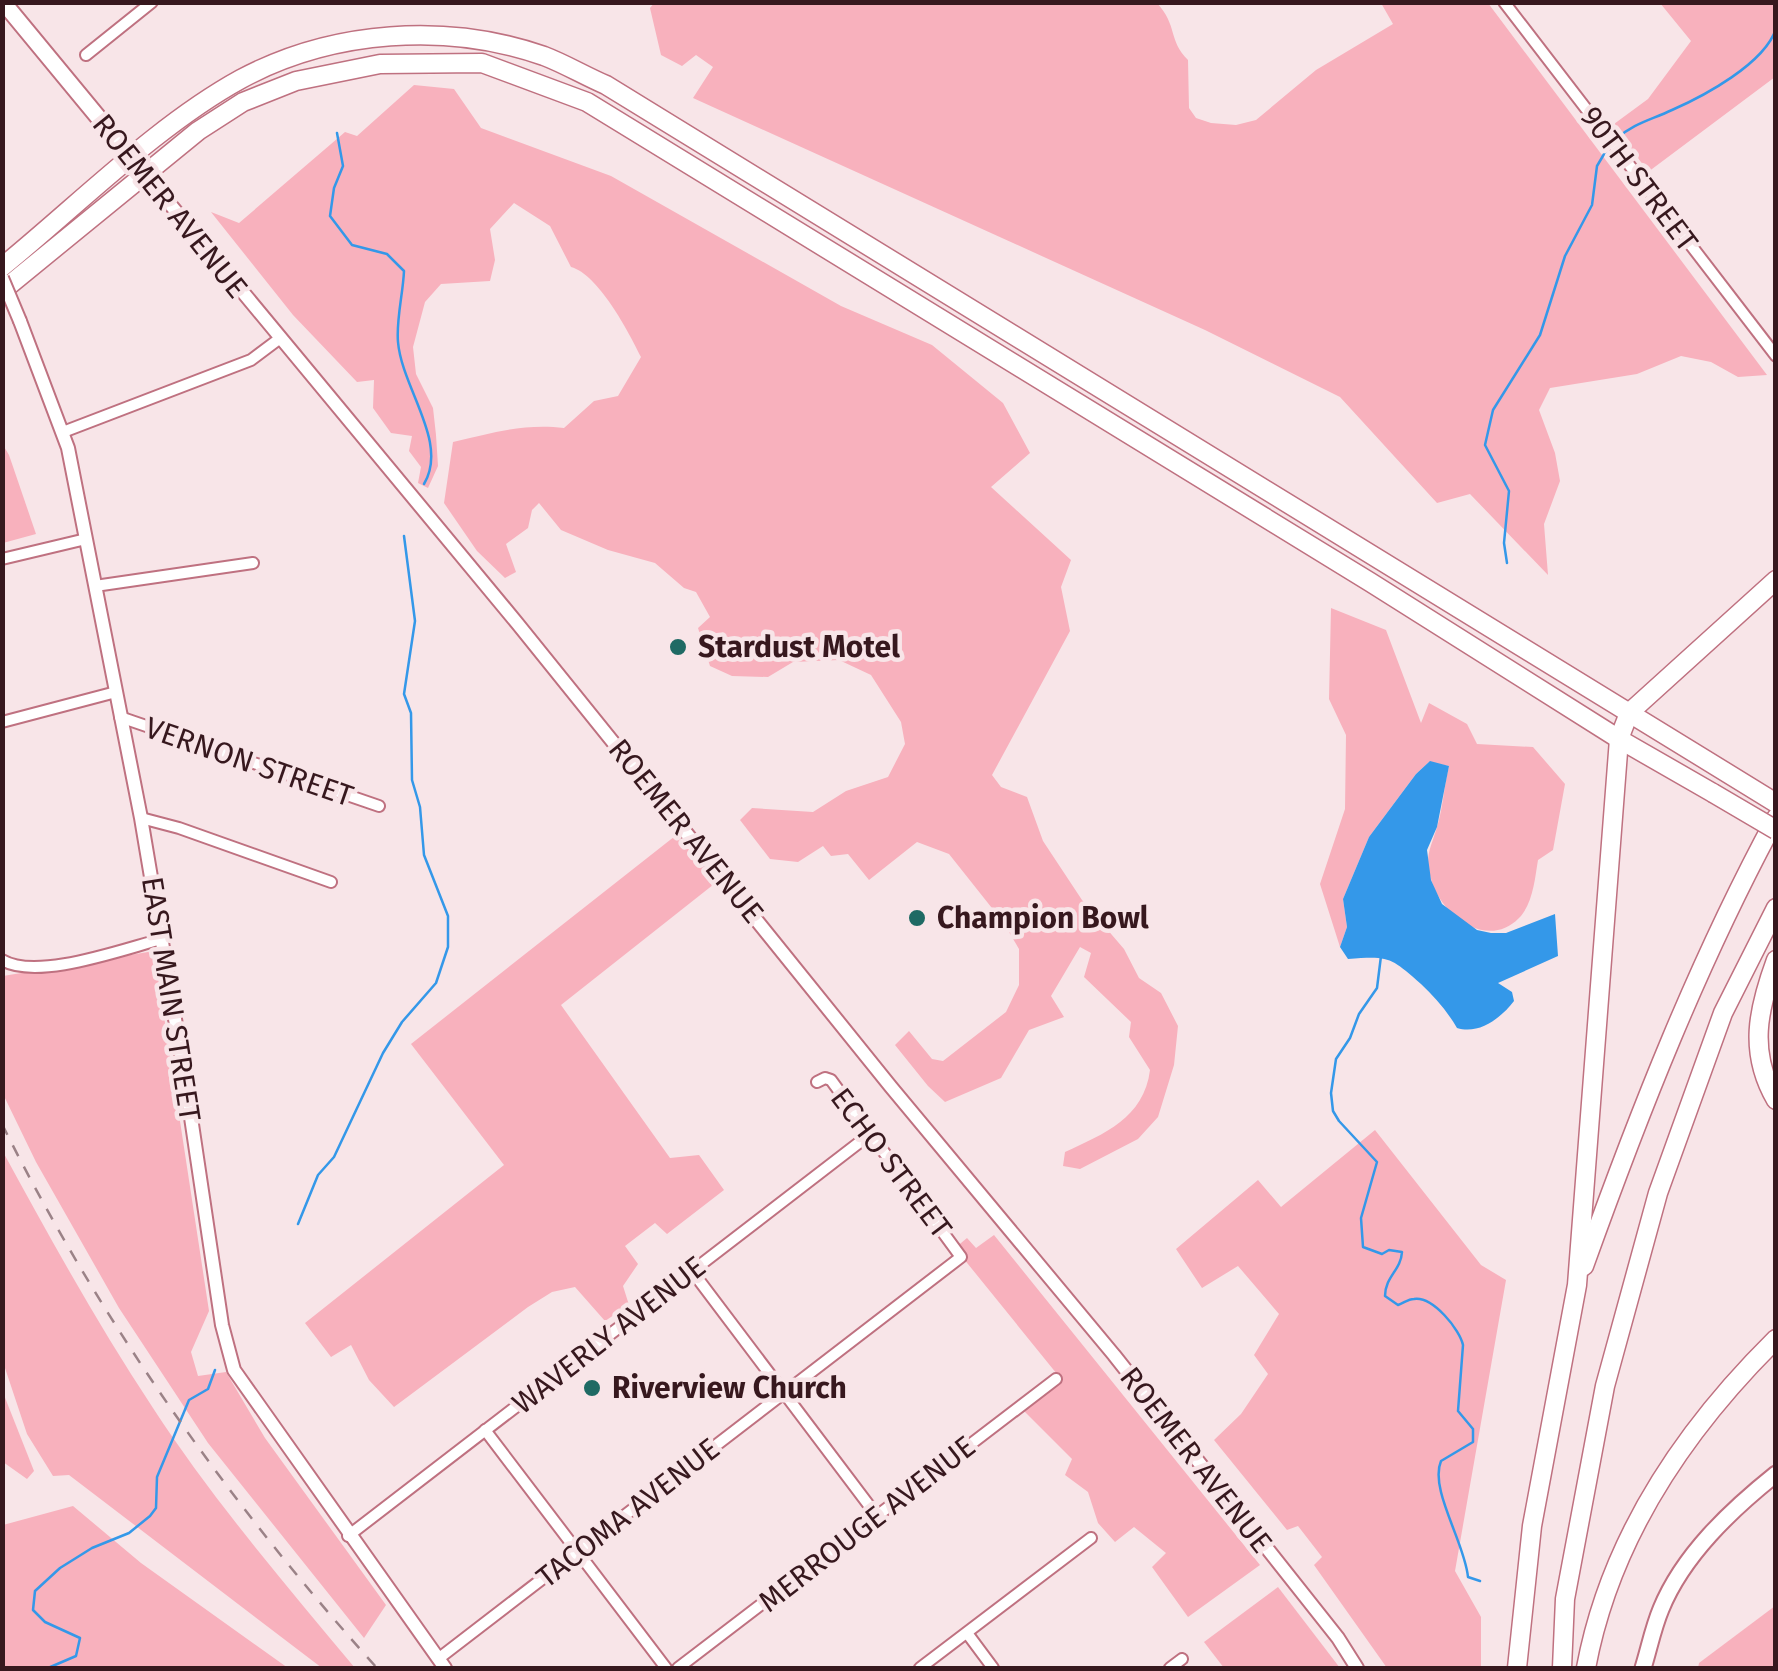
<svg xmlns="http://www.w3.org/2000/svg" width="1778" height="1671" font-family="'Fira Sans',sans-serif">
<style>
.green{fill:#f8b1bd}
.water{fill:#3498e9}
.lines{fill:none;stroke-linecap:round;stroke-linejoin:round}
.stream{stroke:#3498e9;stroke-width:2.5}
.minor-casing{stroke:#bf7180;stroke-width:14}
.tertiary-casing{stroke:#bf7180;stroke-width:16}
.secondary-casing{stroke:#bf7180;stroke-width:19}
.trunk-casing{stroke:#bf7180;stroke-width:21}
.motorway-casing{stroke:#bf7180;stroke-width:21}
.minor{stroke:#fff;stroke-width:10}
.tertiary{stroke:#fff;stroke-width:12}
.secondary{stroke:#fff;stroke-width:15}
.trunk{stroke:#fff;stroke-width:18}
.motorway{stroke:#fff;stroke-width:18}
.rail{stroke:#9b8287;stroke-width:2.5;stroke-dasharray:12 12;stroke-linecap:butt}
.tertiary-bridge-casing{stroke:#bf7180;stroke-width:16;stroke-linecap:butt}
.trunk-bridge-casing{stroke:#bf7180;stroke-width:21;stroke-linecap:butt}
.tertiary-bridge{stroke:#fff;stroke-width:12}
.trunk-bridge{stroke:#fff;stroke-width:18}
.poi-dot{fill:#1f6a64;stroke:#f8e5e8;stroke-width:4}
.labels{text-anchor:middle;stroke-width:9;stroke-linejoin:round;paint-order:stroke}
.street-label{font-size:30px;fill:#37181e;stroke:#f8e5e8}
.poi-label{font-size:30px;font-weight:bold;fill:#37181e;stroke:#f8e5e8;text-anchor:start}
</style>
<rect width="100%" height="100%" fill="#f8e5e8"/>
<g class="green">
<path d="M655,2L1157,3C1178,26 1168,40 1188,60L1189,108L1196,118L1211,123L1236,125L1256,120L1316,70L1393,24L1381,3H1488L1767,375L1738,377L1711,362L1681,356L1637,374L1550,388L1539,410L1555,453L1560,481L1544,524L1548,575L1470,494L1437,503L1340,397L1205,330L693,98L713,67L696,55L682,66L661,55L650,8Z"/>
<path d="M1712,2L1775,3V77L1648,172L1614,124L1648,99L1691,41L1660,3Z"/>
<path d="M414,85L454,89L481,128L611,176L841,306L932,345L1003,403L1030,453L991,487L1071,560L1061,587L1070,631L992,775L1001,787L1027,797L1043,841L1082,900L1124,949L1139,978L1161,993L1178,1026L1174,1065L1158,1117L1138,1139L1080,1169L1063,1166L1065,1152C1104,1134 1144,1118 1150,1070L1129,1037L1131,1022L1084,977L1091,953L1080,947L1051,996L1064,1017L1029,1030L1001,1078L945,1102L928,1086L895,1045L909,1031L932,1059L943,1061L1006,1012L1019,985V949L1003,922L949,854L917,842L869,880L848,854L831,856L823,846L798,862L770,859L740,820L752,808L813,812L846,791L888,777L905,744L901,722L871,675L839,660L793,662L768,677L732,676L710,666L698,628L710,617L696,592L684,588L655,563L608,550L561,530L539,503L532,510L528,528L506,544L516,572L505,578L477,551L444,503L453,442C492,433 525,423 564,428L594,401L618,396L641,357C629,332 598,274 571,267L550,226L514,203L490,229L495,260L490,281L441,284L425,302L413,347L416,374L433,408L436,435L438,466L428,488L418,483L421,467L409,451L412,436L391,433L373,408L374,380L357,382L293,315L211,212L239,223L345,132L357,136Z"/>
<path d="M3,445L9,455L36,534L3,543Z"/>
<path d="M1331,608L1386,630L1421,723L1429,703L1467,724L1477,744L1533,747L1565,784L1553,850L1538,860C1535,878 1533,904 1519,918C1487,951 1440,914 1431,879C1424,856 1431,848 1437,827C1443,808 1444,786 1449,766L1429,762L1416,774L1369,837L1343,899L1347,927L1340,947L1320,884L1345,809L1346,735L1329,699Z"/>
<path d="M684,829L723,877L561,1005L670,1158L699,1155L724,1190L667,1234L655,1223L625,1246L638,1264L623,1286L629,1305L605,1321L575,1287L552,1292L528,1307L394,1407L369,1380L351,1345L331,1357L305,1323L504,1165L411,1044Z"/>
<path d="M154,951L209,1311L191,1352L198,1376L226,1372L265,1438L386,1605L364,1638L208,1443L119,1308L36,1162L3,1094V976Z"/>
<path d="M1375,1130L1481,1265L1506,1280L1455,1571L1481,1617V1668H1387L1314,1565L1322,1557L1298,1526L1287,1530L1214,1440L1241,1414L1268,1374L1254,1355L1279,1314L1238,1266L1202,1288L1176,1249L1258,1180L1281,1207Z"/>
<path d="M2,1150C50,1238 98,1325 153,1408C213,1500 285,1584 355,1668H322L69,1475L53,1476L27,1434L3,1362Z"/>
<path d="M994,1235L1260,1565L1188,1617L1152,1567L1166,1553L1134,1527L1115,1542L1098,1523L1088,1492L1065,1475L1072,1459L1023,1410L1061,1379L955,1248L967,1238L976,1248Z"/>
<path d="M2,1390L34,1471L27,1479L3,1462Z"/>
<path d="M73,1506L141,1563L288,1668H3V1525Z"/>
<path d="M1278,1587L1340,1668H1224L1204,1642Z"/>
<path d="M1775,1606V1668H1698L1699,1663Z"/>
</g>
<path class="water" d="M1430,761L1449,766L1437,827L1427,850L1431,880L1442,904L1477,930L1491,933H1506L1555,914L1558,956L1498,983L1512,992L1514,1001C1501,1018 1479,1035 1457,1028C1447,1011 1435,997 1421,984C1390,957 1390,956 1348,959L1340,947L1347,927L1343,899L1369,837L1416,774Z"/>
<g class="lines">
<g class="stream">
<path d="M337,133L343,166L334,188L330,216L352,245L387,254L404,271C403,294 396,320 398,342C402,389 449,442 424,484"/>
<path d="M1616,139C1634,123 1651,120 1672,110C1704,96 1764,64 1776,29"/>
<path d="M1507,563L1504,543L1509,491L1485,445L1493,410L1540,335L1565,256L1592,205L1597,166L1610,144"/>
<path d="M1381,956L1377,988L1359,1014L1350,1038L1336,1059L1331,1093L1333,1111L1339,1121L1377,1162L1361,1218L1363,1247L1382,1254L1389,1250L1402,1252C1401,1270 1385,1277 1385,1296L1398,1305C1404,1303 1408,1299 1414,1299C1433,1296 1460,1330 1463,1345L1458,1411L1473,1429V1442L1441,1461C1429,1489 1465,1543 1468,1577L1480,1581"/>
<path d="M298,1224L318,1175L334,1157L383,1053L402,1022L436,983L448,947V916L424,855L420,807L412,780L411,713L404,694L415,621L404,536"/>
<path d="M48,1668L76,1656L80,1638L45,1622L33,1610L35,1591L60,1568L92,1548L129,1533L150,1516L156,1508L157,1477L189,1400L208,1389L215,1370"/>
</g>
<g class="minor-casing">
<g id="minor">
<path d="M1504,2L1776,356"/>
<path d="M86,55L152,2"/>
<path d="M63,432L251,360L279,339"/>
<path d="M2,559L86,539"/>
<path d="M95,586L253,563"/>
<path d="M120,717L379,806"/>
<path d="M2,722L116,692"/>
<path d="M141,818L179,828L331,882"/>
<path d="M2,960C37,981 123,949 162,939"/>
<path d="M692,1271L877,1516"/>
<path d="M485,1430L666,1668"/>
<path d="M348,1536L869,1135"/>
<path d="M967,1633L993,1668"/>
<path d="M438,1659L961,1257L831,1080L825,1078L817,1082"/>
<path d="M678,1668L1056,1379"/>
<path d="M920,1668L1091,1538"/>
<path d="M1170,1668L1182,1659"/>
</g>
</g>
<g class="tertiary-casing">
<g id="tertiary">
<path d="M145,174L517,623L891,1087L1114,1355L1338,1638L1357,1668"/>
<path d="M20,321L68,448L141,818L186,1084L222,1325L234,1370L445,1668"/>
</g>
</g>
<g class="secondary-casing">
<g id="secondary">
<path d="M3,2L145,174"/>
<path d="M1643,1668C1649,1649 1653,1628 1661,1609C1683,1555 1731,1510 1776,1474"/>
</g>
</g>
<g class="trunk-casing">
<g id="trunk">
<path d="M2,267C77,206 157,125 241,79C332,30 447,22 544,56C565,64 585,76 606,85L1776,803"/>
<path d="M2,291L198,131L243,102L296,81L380,64L482,63L587,102L1370,582L1619,739L1713,793"/>
</g>
</g>
<g class="motorway-casing">
<g id="motorway">
<path d="M1776,960C1758,1009 1748,1052 1776,1100"/>
<path d="M1584,1266C1639,1113 1698,962 1776,818"/>
<path d="M1517,1668L1532,1526L1577,1285L1619,739L1629,713L1776,580"/>
<path d="M1562,1668L1565,1599L1605,1386L1658,1193L1723,1013L1776,908"/>
<path d="M1586,1668C1610,1539 1684,1430 1776,1339"/>
</g>
</g>
<use href="#minor" class="minor"/>
<use href="#tertiary" class="tertiary"/>
<use href="#secondary" class="secondary"/>
<use href="#trunk" class="trunk"/>
<use href="#motorway" class="motorway"/>
<path class="rail" d="M2,1124C100,1321 230,1505 377,1668"/>
<g class="tertiary-bridge-casing">
<path id="tertiary-bridge" d="M2,278L20,321"/>
</g>
<g class="trunk-bridge-casing">
<path id="trunk-bridge" d="M1713,793L1776,830"/>
</g>
<use href="#tertiary-bridge" class="tertiary-bridge"/>
<use href="#trunk-bridge" class="trunk-bridge"/>
</g>
<g class="poi-dot">
<circle cx="678" cy="647" r="10"/>
<circle cx="917" cy="918" r="10"/>
<circle cx="592" cy="1388" r="10"/>
</g>
<g class="labels">
<g class="street-label">
<text transform="translate(1639 179) rotate(53)" y="10">90TH STREET</text>
<text transform="translate(170 206) rotate(51)" y="10">ROEMER AVENUE</text>
<text transform="translate(249 762) rotate(19)" y="10">VERNON STREET</text>
<text transform="translate(686 831) rotate(51)" y="10">ROEMER AVENUE</text>
<text transform="translate(171 999) rotate(81)" y="10">EAST MAIN STREET</text>
<text transform="translate(891 1163) rotate(53)" y="10">ECHO STREET</text>
<text transform="translate(609 1335) rotate(-38)" y="10">WAVERLY AVENUE</text>
<text transform="translate(1196 1460) rotate(52)" y="10">ROEMER AVENUE</text>
<text transform="translate(628 1513) rotate(-38)" y="10">TACOMA AVENUE</text>
<text transform="translate(867 1524) rotate(-38)" y="10">MERROUGE AVENUE</text>
</g>
<g class="poi-label">
<text x="698" y="657">Stardust Motel</text>
<text x="937" y="928">Champion Bowl</text>
<text x="612" y="1398">Riverview Church</text>
</g>
</g>
<rect width="1778" height="1671" fill="none" stroke="#37181e" stroke-width="10"/>
</svg>
